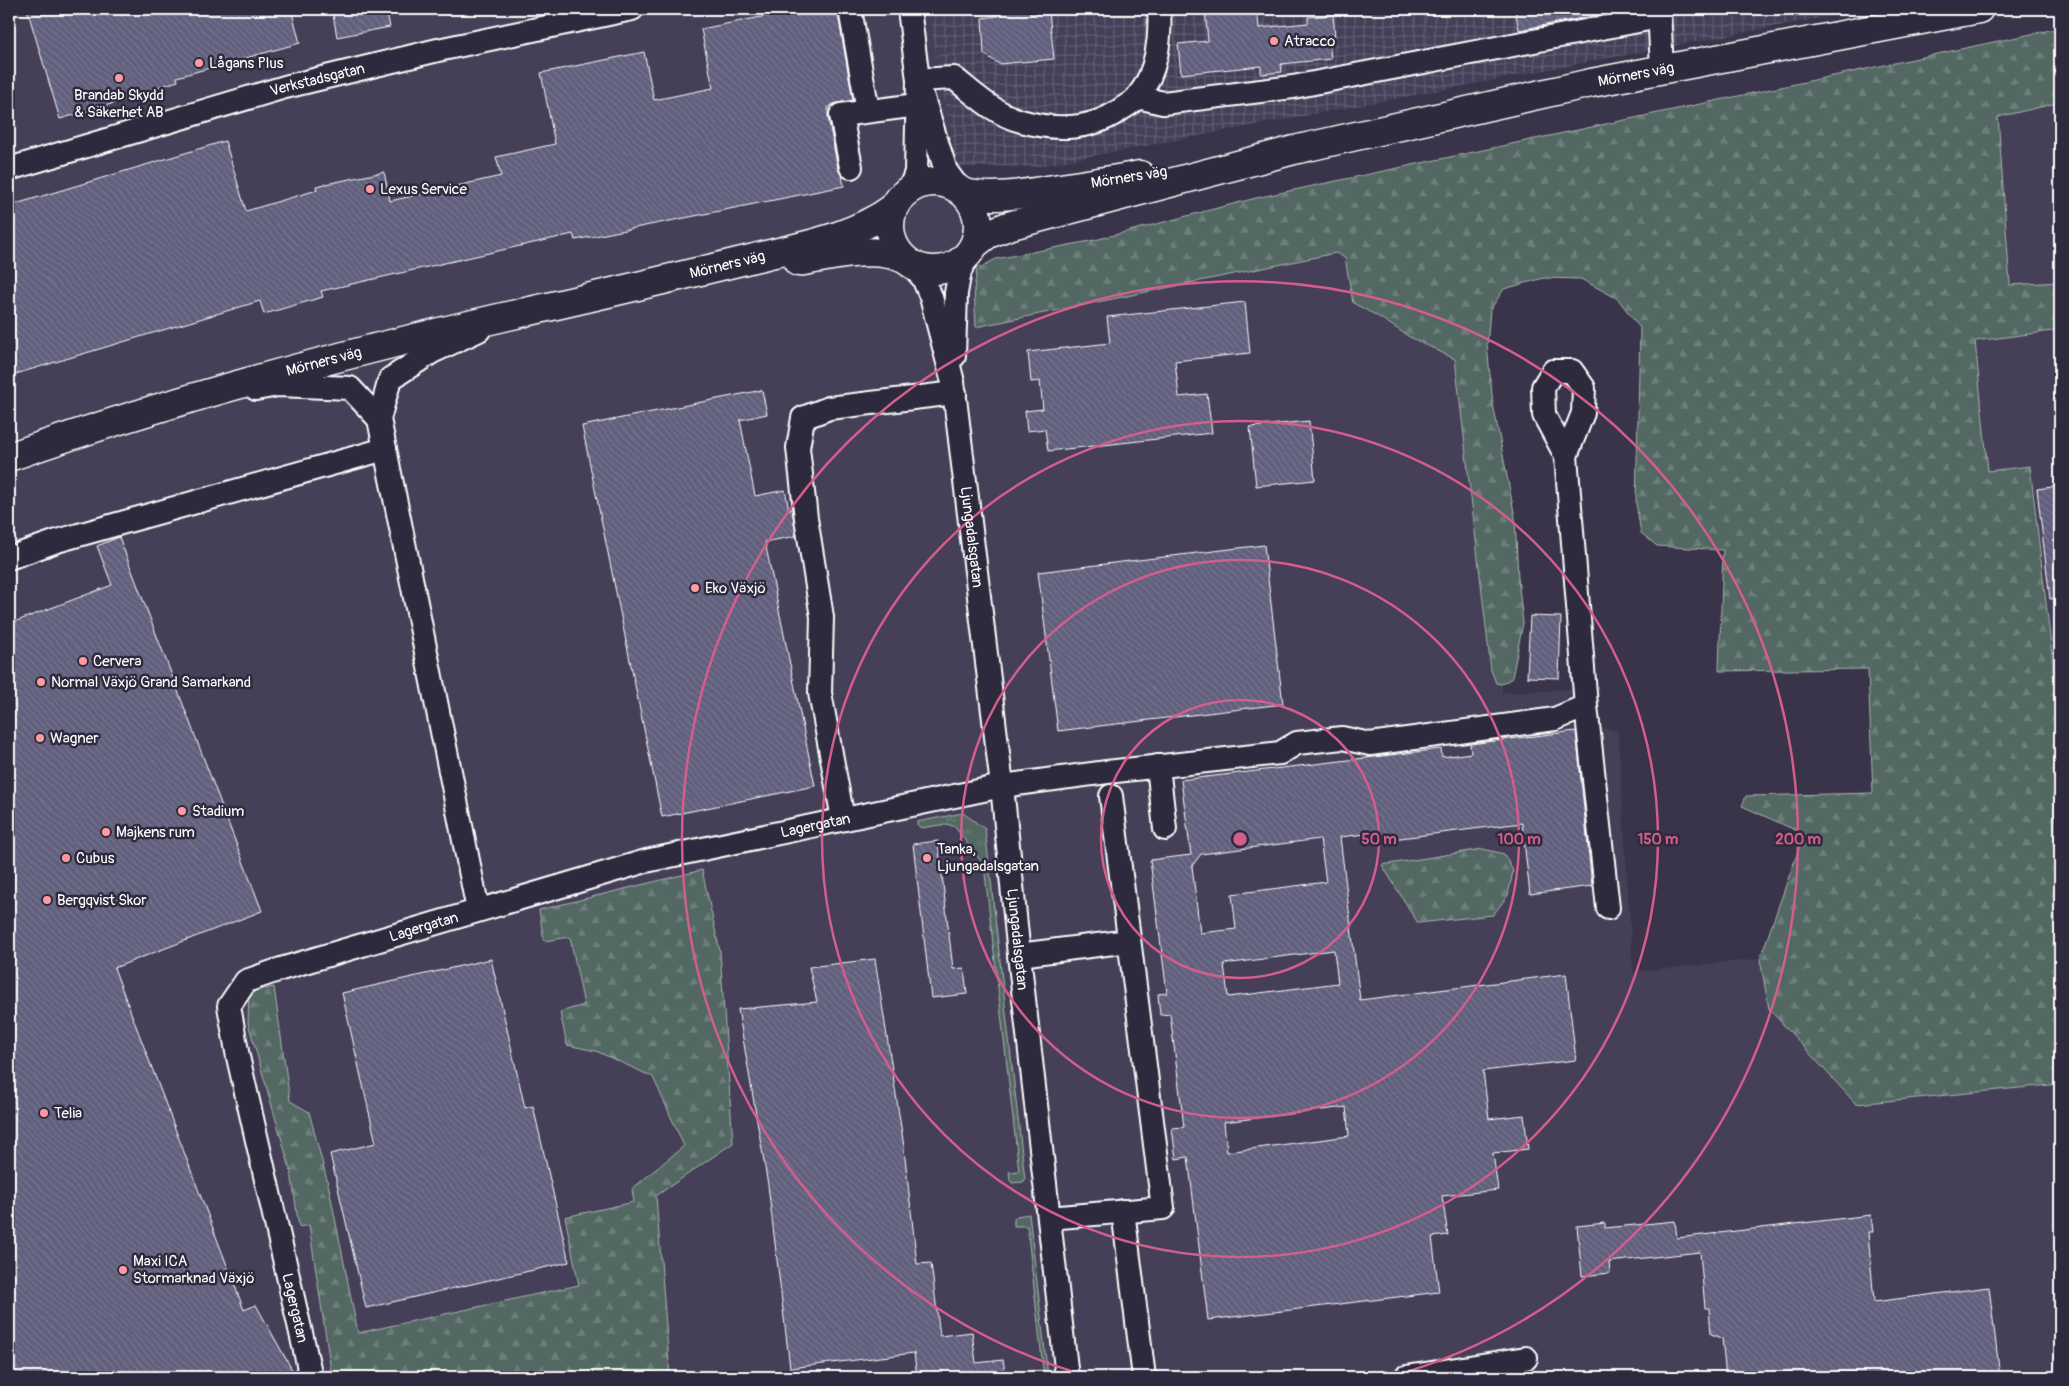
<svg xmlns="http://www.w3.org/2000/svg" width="2069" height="1386" font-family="Pangolin,sans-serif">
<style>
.built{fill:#454159}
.industrial{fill:url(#industrial-grid)}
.grass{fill:url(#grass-tufts);stroke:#a9b4b0}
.forest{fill:url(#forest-firs);stroke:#a9b4b0}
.building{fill:url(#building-back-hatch);stroke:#fff;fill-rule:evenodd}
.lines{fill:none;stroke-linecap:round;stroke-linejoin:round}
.minor-casing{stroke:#fff;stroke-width:26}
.major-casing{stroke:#fff;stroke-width:31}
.minor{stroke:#2f2a3d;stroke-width:22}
.major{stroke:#2f2a3d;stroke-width:28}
.ring{fill:none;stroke:#d45d8c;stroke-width:2.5}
.poi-dot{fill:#ff9aa2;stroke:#2f2a3d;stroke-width:2}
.labels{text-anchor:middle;stroke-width:5;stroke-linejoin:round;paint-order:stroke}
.poi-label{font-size:15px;fill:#fff;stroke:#2f2a3d;text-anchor:start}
.street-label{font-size:15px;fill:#fff;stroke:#2f2a3d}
.centre{fill:#d45d8c;stroke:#2f2a3d;stroke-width:2.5}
.ring-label{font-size:15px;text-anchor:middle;font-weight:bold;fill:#d45d8c;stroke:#2f2a3d;stroke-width:5;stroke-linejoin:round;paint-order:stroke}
</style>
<defs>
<pattern id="industrial-grid" width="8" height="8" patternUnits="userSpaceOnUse" patternTransform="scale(1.25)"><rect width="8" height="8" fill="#454159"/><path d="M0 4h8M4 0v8" fill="none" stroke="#615e72"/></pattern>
<pattern id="grass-tufts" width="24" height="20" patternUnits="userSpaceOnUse" patternTransform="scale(1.25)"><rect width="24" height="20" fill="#536862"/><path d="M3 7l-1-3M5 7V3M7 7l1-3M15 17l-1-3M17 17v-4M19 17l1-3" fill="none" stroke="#6d7f7a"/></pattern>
<pattern id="forest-firs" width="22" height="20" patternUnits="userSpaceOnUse" patternTransform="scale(1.25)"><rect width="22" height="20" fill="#536862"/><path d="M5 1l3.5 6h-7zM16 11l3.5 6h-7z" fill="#6d7f7a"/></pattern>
<pattern id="building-back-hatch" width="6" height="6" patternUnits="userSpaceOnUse" patternTransform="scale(1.25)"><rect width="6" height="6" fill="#605e7c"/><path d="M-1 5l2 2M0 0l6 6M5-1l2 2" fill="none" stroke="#787690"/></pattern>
</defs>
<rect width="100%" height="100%" fill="#39344a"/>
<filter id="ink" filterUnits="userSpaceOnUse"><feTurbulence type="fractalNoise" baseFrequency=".02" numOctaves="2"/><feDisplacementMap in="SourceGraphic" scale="10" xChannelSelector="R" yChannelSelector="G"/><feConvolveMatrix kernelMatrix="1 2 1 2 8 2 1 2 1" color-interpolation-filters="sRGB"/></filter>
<g filter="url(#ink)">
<g class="built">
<path d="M9,9H932L957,167L974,289L976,327L1336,253L1345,258L1353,304L1379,317L1408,336L1455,358L1491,669L1496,682L1502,684V693L1596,688L1599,727L1618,731L1633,972L1760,959L1769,1010L1856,1104L2060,1084V1377H9Z"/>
<path d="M2060,99V282L2010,285L1998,117L2057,103Z"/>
<path d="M2060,330V723L2031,466L1988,471L1975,341Z"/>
</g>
<path class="industrial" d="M928,9H1868L1034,167H957Z"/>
<g class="grass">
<path d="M963,813L985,829L1025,1180L1023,1182L1012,1183L1010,1180L1009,1172L1019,1171L984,865L955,827L947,824L921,828L917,825V822Z"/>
<path d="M1029,1214L1048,1377H1044L1027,1226H1014V1219L1017,1216Z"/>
</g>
<g class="forest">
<path d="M2060,28V99L2057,103L1998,117L2010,285L2060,282V330L1975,341L1988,471L2030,466L2060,723V1084L1856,1104L1769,1009L1760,959L1804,834L1742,806L1746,796L1873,793L1868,669L1719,671L1723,550L1657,546L1641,533L1636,503L1640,328L1618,299L1581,279L1544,278L1504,289L1490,310L1487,346L1493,404L1515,517L1518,578L1523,623L1512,678L1502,684L1496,683L1491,670L1455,359L1408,336L1379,317L1353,303L1345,258L1336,253L976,327L974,289L977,269L996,259L1095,240L1256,198Z"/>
<path d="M1483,849L1504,854L1513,871L1508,895L1493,915L1418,923L1382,865Z"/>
<path d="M702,870L720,952L733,1143L656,1196L670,1377H332L309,1225L299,1227L291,1172L248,1023L249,992L274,987L290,1101L309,1112L329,1188L358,1333L579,1285L565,1217L634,1202L632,1189L684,1146L653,1077L596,1051L567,1045L560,1012L584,1005L570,937L544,941L539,910Z"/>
</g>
<g class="building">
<path d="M27,9H291L300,43L177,77L178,81L155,88V91L60,119Z"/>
<path d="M332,9H386L390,27L337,37Z"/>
<path d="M801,9H837L853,100L833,104L828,108V117L838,169L842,176L844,186L575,240L573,234L321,291L323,297L264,314L260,301L9,376V206L225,141L246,211L317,190L316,186L384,172L390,201L501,176L496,157L555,144L541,73L644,52L654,100L713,88L701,29Z"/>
<path d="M997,9H1029L1030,14L1049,12L1054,59L999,64L984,54L982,18L998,16Z"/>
<path d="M1205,9H1257L1259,28L1308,23V17L1333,15L1335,39L1329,40L1331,59L1281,64L1282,72L1261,74V66L1181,74L1178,44L1208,41Z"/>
<path d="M1515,9H1607L1608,13L1519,30Z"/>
<path d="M1245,302L1250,353L1175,361L1179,397L1207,394L1212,433L1048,451L1045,429L1027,431L1025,411L1043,409L1040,381L1031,382L1028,352L1110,343L1107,317Z"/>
<path d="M762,390L767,414L740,420L755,496L785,490L789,510L792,509L796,536L765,542L815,786L662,817L582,426Z"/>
<path d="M1309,421L1315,480L1256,486L1250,427Z"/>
<path d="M2060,486V598L2050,599L2037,489Z"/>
<path d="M119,537L262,911L114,968L244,1310L256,1305L296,1377H9V624L112,585L97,546Z"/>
<path d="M1264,545L1283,704L1058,731L1038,572Z"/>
<path d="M1530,616L1561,617L1559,678L1527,677Z"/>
<path d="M1576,731L1592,886L1530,894L1522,823L1376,841L1375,833L1340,837L1360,1000L1566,974L1576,1060L1483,1071L1489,1119L1524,1115L1528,1149L1493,1153L1498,1190L1442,1196L1448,1235L1432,1237L1439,1292L1208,1320L1188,1157L1176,1159L1172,1128L1184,1127L1170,1014L1160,1015L1159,1005L1158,994L1167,993L1150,860L1191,855L1181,780L1441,749L1442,757L1471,753L1470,744ZM1320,839L1326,882L1232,894L1236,929L1200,933L1192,866L1201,854ZM1334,950L1338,983L1228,997L1224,964ZM1346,1107L1349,1136L1227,1152L1224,1122Z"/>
<path d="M938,841L953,969L964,968L967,994L931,998L913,844Z"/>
<path d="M491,959L525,1108L533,1106L569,1262L366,1308L330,1154L376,1143L342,993Z"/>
<path d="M875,959L903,1140L917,1264L931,1263L940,1336L972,1332L976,1363L1003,1360L1006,1377H917L914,1353L790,1368L768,1185L738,1009L817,1002L809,967Z"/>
<path d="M1871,1215L1873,1232H1868L1874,1302L1989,1287L2000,1377H1726L1722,1338L1711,1334L1709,1308H1705L1700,1252L1609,1262L1610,1273L1582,1276L1577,1226L1605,1223V1228L1675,1221L1677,1238Z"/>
</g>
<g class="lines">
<g class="minor-casing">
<g id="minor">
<path d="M850,9L868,111"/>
<path d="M909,9L918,80L916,172L910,188"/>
<path d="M1659,9L1662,69"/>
<path d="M918,80L954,78C974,94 995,114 1021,121C1056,131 1093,130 1123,108C1128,105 1135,101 1138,96C1157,73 1161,37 1159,9"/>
<path d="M1138,97L1163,103L1293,87L1659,17"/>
<path d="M923,98L946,171L960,190"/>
<path d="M851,167L841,115L917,105"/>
<path id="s1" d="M9,169L285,87L438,50L632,9"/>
<path id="s2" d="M909,263L923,278L931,297L953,382L1002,786L1019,955L1067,1377"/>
<path d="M954,356L956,293L960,271L971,250"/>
<path d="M256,389L278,385L350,388L379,419"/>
<path d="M9,558L57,541L385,449"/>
<path d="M1586,706L1608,908"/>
<path d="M1158,766L1165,829"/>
<path d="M843,819L820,693L822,617L806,518L798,448L803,418L829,408L955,393"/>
<path d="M478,910L379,419L390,379L432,352L479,330"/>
<path d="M1019,955L1129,941"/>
<path d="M1123,1211L1144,1377"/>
<path d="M1049,1218L1163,1208L1111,796"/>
<path id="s3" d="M311,1377L238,1057L229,1006L246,981L281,969L646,861L1002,786L1107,772L1280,753L1297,743L1342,738L1370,744L1555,719L1586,706L1566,456L1583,413L1584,388L1572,371H1553L1543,387L1544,415L1566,456"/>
<path d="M1406,1377L1526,1358"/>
</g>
</g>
<g class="major-casing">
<g id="major">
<circle cx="934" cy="226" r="44"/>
<path d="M964,193C995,200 1028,193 1060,188C1087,184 1113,180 1140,175"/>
<path id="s4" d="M975,244L988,234L1008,226L1294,150L1591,83L1979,9"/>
<path d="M798,262C828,257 874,245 902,258"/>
<path id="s5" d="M9,457C173,399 342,354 512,315C590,298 668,279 746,260C796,247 851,239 893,208"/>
</g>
</g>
<use href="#minor" class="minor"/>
<use href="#major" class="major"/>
</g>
</g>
<g class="ring">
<circle cx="1240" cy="839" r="139"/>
<circle cx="1240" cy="839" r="279"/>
<circle cx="1240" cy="839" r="418"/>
<path d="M1091 1377A558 558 0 1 1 1389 1377"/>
</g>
<g class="poi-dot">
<circle cx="1274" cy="41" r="5"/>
<circle cx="199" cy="63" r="5"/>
<circle cx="119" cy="78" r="5"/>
<circle cx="370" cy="189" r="5"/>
<circle cx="695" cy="588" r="5"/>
<circle cx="83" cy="661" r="5"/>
<circle cx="41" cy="682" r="5"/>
<circle cx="40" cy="738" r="5"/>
<circle cx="182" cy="811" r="5"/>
<circle cx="106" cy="832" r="5"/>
<circle cx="66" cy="858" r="5"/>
<circle cx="927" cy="858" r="5"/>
<circle cx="47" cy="900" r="5"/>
<circle cx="44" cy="1113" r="5"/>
<circle cx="123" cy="1270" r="5"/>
</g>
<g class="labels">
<g class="poi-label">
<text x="1284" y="46">Atracco</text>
<text x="209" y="68">Lågans Plus</text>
<text x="119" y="100" text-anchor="middle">Brandab Skydd<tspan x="119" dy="17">&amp; Säkerhet AB</tspan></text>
<text x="380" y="194">Lexus Service</text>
<text x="705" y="593">Eko Växjö</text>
<text x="93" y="666">Cervera</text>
<text x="51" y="687">Normal Växjö Grand Samarkand</text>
<text x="50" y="743">Wagner</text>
<text x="192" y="816">Stadium</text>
<text x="116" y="837">Majkens rum</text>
<text x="937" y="854">Tanka,<tspan x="937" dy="17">Ljungadalsgatan</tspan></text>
<text x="76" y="863">Cubus</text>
<text x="57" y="905">Bergqvist Skor</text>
<text x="54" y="1118">Telia</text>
<text x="133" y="1266">Maxi ICA<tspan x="133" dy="17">Stormarknad Växjö</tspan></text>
</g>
<g class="street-label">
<text dy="5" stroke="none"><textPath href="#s4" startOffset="684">Mörners väg</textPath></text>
<text dy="5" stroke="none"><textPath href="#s1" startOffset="321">Verkstadsgatan</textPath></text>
<text transform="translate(1129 177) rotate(-9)" y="5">Mörners väg</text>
<text dy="5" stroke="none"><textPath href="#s5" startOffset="744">Mörners väg</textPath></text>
<text dy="5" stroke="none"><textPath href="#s5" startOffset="329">Mörners väg</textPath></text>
<text dy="5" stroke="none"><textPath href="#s2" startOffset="285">Ljungadalsgatan</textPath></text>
<text dy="5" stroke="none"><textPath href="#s3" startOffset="1001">Lagergatan</textPath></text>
<text dy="5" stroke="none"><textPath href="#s3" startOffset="596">Lagergatan</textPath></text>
<text dy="5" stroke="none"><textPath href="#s2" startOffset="690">Ljungadalsgatan</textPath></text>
<text transform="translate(295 1308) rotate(77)" y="5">Lagergatan</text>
</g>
</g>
<circle cx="1240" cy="839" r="8" class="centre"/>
<g class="ring-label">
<text x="1379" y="844">50 m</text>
<text x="1519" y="844">100 m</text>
<text x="1658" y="844">150 m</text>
<text x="1798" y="844">200 m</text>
</g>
<rect width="2069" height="1386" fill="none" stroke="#2f2a3d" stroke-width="30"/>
<rect x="15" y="15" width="2039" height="1356" fill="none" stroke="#fff" stroke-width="2" filter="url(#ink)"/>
</svg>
